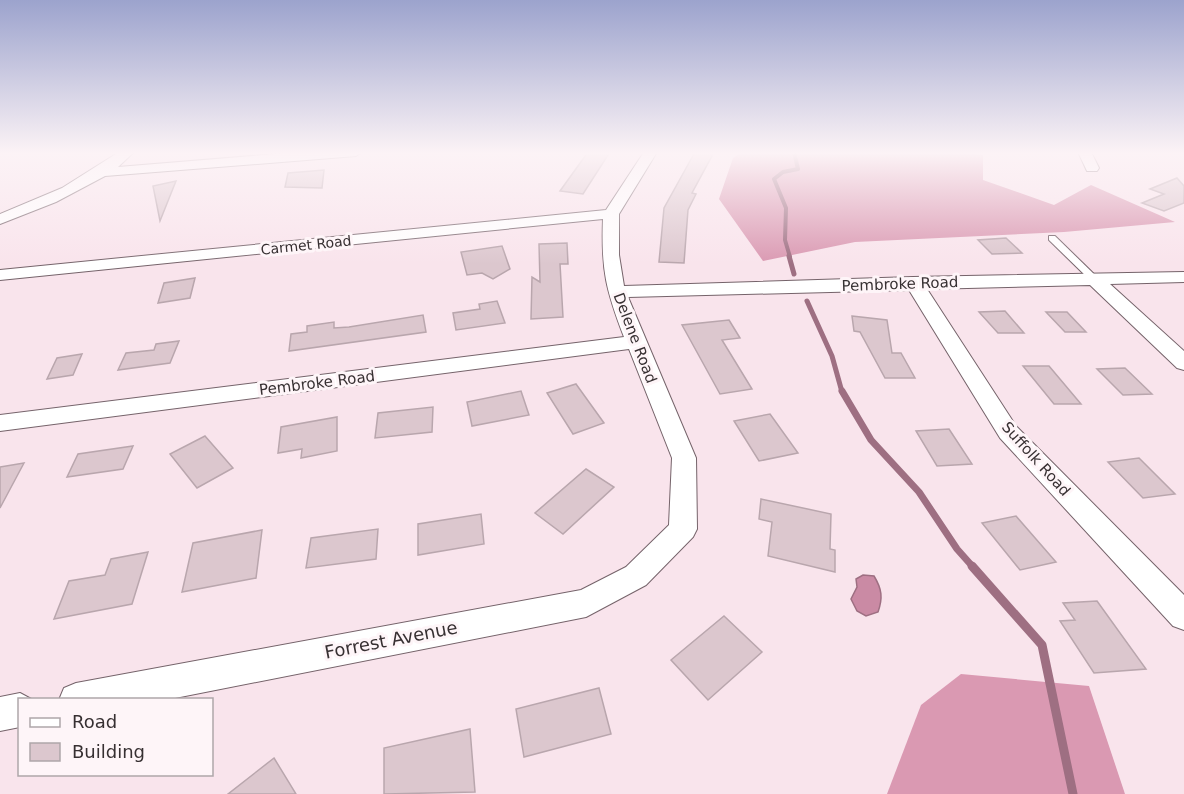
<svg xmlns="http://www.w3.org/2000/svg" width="1184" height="794" font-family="'DejaVu Sans',sans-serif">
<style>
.forest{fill:#da99b2}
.water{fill:#ca8aa4;stroke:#9e6f82;stroke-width:1.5}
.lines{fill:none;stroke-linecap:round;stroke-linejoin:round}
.stream-far3{stroke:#9e6f82;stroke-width:4}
.stream-far2{stroke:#9e6f82;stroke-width:5}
.stream-far1{stroke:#9e6f82;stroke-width:7}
.stream{stroke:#9e6f82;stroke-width:9}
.building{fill:#dcc7ce;stroke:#b9a6ad;stroke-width:1.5}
.service-casing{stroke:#75636a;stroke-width:2}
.minor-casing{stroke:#75636a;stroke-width:2}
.service{fill:#fff;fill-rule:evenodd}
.minor{fill:#fff;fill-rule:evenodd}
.labels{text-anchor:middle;stroke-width:6;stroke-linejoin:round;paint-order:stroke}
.far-street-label{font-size:14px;fill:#373032;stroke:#fef5f8}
.street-label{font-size:15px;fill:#373032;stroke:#fef5f8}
.near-street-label{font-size:18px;fill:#373032;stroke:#fef5f8}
</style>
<rect width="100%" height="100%" fill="#f9e4ec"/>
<g class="forest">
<path d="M742,152H957L983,155V180L1054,205L1091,185L1175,222L1064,232L855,242L763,261L719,199L733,158Z"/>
<path d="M961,674L1089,686L1125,794H887L921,705Z"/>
</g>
<path class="water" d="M863,575L874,576C882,589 883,598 878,612L866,616L857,611L851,599L857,587L856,579Z"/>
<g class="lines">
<path class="stream-far3" d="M790,257L785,240L786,208L774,179L783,172L798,169L794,152"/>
<g class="stream-far2">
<path d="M789,256L794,274"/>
<path d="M807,301L832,356L842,392"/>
</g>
<path class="stream-far1" d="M842,391L871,440L919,492L957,549L973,567"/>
<path class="stream" d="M972,566L1042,645L1073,794"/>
</g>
<g class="building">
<path d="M588,152H610L583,194L560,191Z"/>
<path d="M695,152L713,154L692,193L696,194L688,210L684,263L659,262L664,208Z"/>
<path d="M324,170L322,188L285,187L288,173Z"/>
<path d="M1177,178L1184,186V203L1164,211L1142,203L1164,194L1150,189Z"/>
<path d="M176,181L160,221L153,186Z"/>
<path d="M1006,238L1022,253L992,254L978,240Z"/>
<path d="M567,243L568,264H560L563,317L531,319L532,277L540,282L539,244Z"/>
<path d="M502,246L510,269L493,279L482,273L467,275L461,252Z"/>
<path d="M195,278L190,298L158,303L164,283Z"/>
<path d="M497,301L505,323L456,330L453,313L480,309L479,304Z"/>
<path d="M1005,311L1024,333H998L979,312Z"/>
<path d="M1046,312H1067L1086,332H1065Z"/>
<path d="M423,315L426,332L289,351L291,334L307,332V326L334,322V328L349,327Z"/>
<path d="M852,316L887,320L892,353H901L915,378H885L860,332L854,331Z"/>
<path d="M729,320L740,338L722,340L752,389L720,394L682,325Z"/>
<path d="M179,341L170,363L118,370L126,353L154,350L156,344Z"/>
<path d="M82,354L73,375L47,379L57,358Z"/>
<path d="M1023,366H1049L1081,404H1054Z"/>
<path d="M1125,368L1152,394L1123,395L1097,369Z"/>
<path d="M576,384L604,423L573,434L547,393Z"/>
<path d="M521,391L529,415L472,426L467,402Z"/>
<path d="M433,407L432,432L375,438L378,413Z"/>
<path d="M770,414L798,453L759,461L734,421Z"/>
<path d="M337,417V451L301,458L302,449L278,453L281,427Z"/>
<path d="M949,429L972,464L937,466L916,431Z"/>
<path d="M205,436L233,468L197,488L170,454Z"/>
<path d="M133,446L123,469L67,477L78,454Z"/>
<path d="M1139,458L1175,494L1143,498L1108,462Z"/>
<path d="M24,463L0,508V467Z"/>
<path d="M586,469L614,487L563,534L535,513Z"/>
<path d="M761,499L831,514L830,549L835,550V572L768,556L772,522L759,519Z"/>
<path d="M481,514L484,544L418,555V524Z"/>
<path d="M1016,516L1056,562L1020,570L982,523Z"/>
<path d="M378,529L376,559L306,568L311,538Z"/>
<path d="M262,530L256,578L182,592L193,543Z"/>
<path d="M148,552L132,604L54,619L69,581L105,575L111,559Z"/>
<path d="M1097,601L1146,669L1094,673L1060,621L1075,620L1063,603Z"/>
<path d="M724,616L762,652L708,700L671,660Z"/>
<path d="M599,688L611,734L524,757L516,709Z"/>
<path d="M470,729L475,792L384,794V748Z"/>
<path d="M274,758L296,794H228Z"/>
</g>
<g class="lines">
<g class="service-casing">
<path id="service" d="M1049,236H1055L1097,277V281H1091L1049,240Z"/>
</g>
<g class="minor-casing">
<g id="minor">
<path d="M119,152H134L118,167L300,152H362L356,156L105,176L56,202L0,224V214L62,188Z"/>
<path d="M644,152H657L619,214V255L624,286L913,277L1184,272V282L1110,284L1184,351V370L1177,368L1090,285L927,289L1016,426L1184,595V630L1173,626L1000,438L909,290L628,297L696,458L697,529L693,537L646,585L586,617L165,700H59L64,688L76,683L581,590L626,567L669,525L672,458L629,349L0,431V415L624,337C606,290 601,270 603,219L0,280V270L606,210Z"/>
<path d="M1078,152H1091L1099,168L1097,171H1087Z"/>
<path d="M20,693L33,700H20V727L0,731V697Z"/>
</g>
</g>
<use href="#service" class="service"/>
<use href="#minor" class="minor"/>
</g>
<linearGradient id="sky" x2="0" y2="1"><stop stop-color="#9ca3cd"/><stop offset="0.58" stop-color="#fcf3f6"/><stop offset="1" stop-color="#fcf3f6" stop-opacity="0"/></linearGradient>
<rect width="1184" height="264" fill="url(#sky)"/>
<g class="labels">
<g class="far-street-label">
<text transform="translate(306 245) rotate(-6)" y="5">Carmet Road</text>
</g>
<g class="street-label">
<text transform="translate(900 284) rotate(-2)" y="5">Pembroke Road</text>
<text transform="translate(635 338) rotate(69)" y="5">Delene Road</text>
<text transform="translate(317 383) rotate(-7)" y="5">Pembroke Road</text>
<text transform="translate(1036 459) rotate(48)" y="5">Suffolk Road</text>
</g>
<g class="near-street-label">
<text transform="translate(391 640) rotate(-11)" y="6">Forrest Avenue</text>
</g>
</g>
<rect x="18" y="698" width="195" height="78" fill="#fef5f8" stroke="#aea6a9" stroke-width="1.5"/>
<rect x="30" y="718" width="30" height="9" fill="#ffffff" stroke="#aea6a9" stroke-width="1.5"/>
<text x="72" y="728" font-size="18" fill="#373032">Road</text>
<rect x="30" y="743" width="30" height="18" fill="#dcc7ce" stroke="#aea6a9" stroke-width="1.5"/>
<text x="72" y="758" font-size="18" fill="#373032">Building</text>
</svg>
